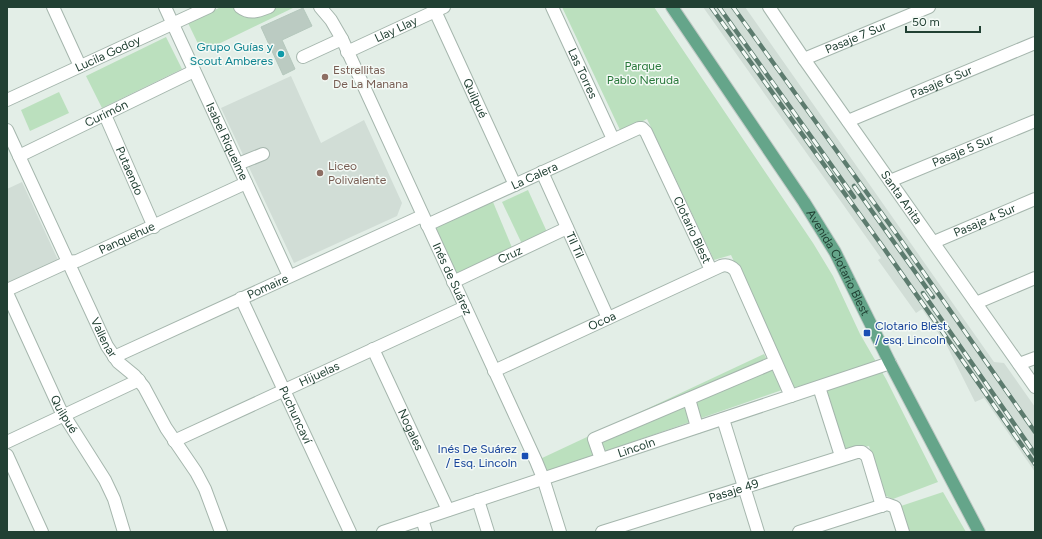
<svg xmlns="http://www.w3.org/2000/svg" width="1042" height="539" font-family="Figtree,sans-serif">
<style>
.built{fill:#d1ddd6}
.green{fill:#bbe0be}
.building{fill:#bbcbc2;stroke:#b5c8bd}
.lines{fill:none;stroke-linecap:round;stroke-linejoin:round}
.minor-casing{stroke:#a5b6ad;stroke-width:14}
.major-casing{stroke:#c1cac6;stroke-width:14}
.minor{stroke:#fff;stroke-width:12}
.major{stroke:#65a58a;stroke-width:12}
.rail-casing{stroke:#5c7b6e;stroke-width:4.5}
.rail{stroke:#f4faf6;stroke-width:3;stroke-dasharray:9;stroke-linecap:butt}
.culture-dot{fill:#0f9aa8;stroke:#f4faf6;stroke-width:1.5}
.education-dot{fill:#8d6e63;stroke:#f4faf6;stroke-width:1.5}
.transit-dot{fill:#1a4fb4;stroke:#f4faf6;stroke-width:1.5}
.labels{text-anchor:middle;stroke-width:3;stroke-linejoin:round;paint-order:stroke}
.street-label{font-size:12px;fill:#214033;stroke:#f4faf6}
.culture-label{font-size:12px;fill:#0d838f;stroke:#f4faf6;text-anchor:end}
.park-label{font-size:12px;fill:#29793b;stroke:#f4faf6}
.education-label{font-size:12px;fill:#785e54;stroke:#f4faf6;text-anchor:start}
.transit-label{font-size:12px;fill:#164399;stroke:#f4faf6;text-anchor:start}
</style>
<rect width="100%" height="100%" fill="#e3eee7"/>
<g class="built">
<path d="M703,7H745L994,362L1004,363L1035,407V472L984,398L975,402L946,344L922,309L916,313L878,260L881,258Z"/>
<path d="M291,76L321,143L364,120L402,203L397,216L294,263L221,108Z"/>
<path d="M22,182L58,260L7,283V189Z"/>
</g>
<g class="green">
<path d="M221,7H295L202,52L188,23Z"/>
<path d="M562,7H654L813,243L833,276L860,334L886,379L938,482L893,499L884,495L869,446L845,450L821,380L793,388L731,255L714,260L647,119L621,132Z"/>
<path d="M166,37L182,69L102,108L86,76Z"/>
<path d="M59,92L69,113L30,131L21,110Z"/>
<path d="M528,190L547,232L522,244L502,202Z"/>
<path d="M493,202L513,250L454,276L433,228Z"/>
<path d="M764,354L782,390L546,472L540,459Z"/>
<path d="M943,492L966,532H910L901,506Z"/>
</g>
<path class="building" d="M303,8L312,26L282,40L295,69L283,75L261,27Z"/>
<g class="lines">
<g class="minor-casing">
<g id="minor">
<path d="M53,7L80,66"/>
<path id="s1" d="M165,7L289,276"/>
<path d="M240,7C250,15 259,11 269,7"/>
<path id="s2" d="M320,7L331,20L342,39L536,461L543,478L560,532"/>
<path id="s3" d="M552,7L613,139"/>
<path id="s4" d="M769,7L804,59L1035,387"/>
<path id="s5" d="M435,11L515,185"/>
<path id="s6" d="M347,52L444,7"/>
<path d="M303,57L342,39"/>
<path id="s7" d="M804,59L929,7"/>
<path id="s8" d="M7,100L209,7"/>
<path id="s9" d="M105,115L154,227"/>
<path id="s10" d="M848,121L1035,43"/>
<path id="s11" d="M7,130L107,346L118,362L135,376L144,387L166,428L196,472L205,489L221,532"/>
<path id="s12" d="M19,156L194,71"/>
<path d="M238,164L263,154"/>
<path id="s13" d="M542,172L608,318"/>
<path id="s14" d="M890,181L1035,121"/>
<path id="s15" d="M427,225L639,128H642L646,132L711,270"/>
<path id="s16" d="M934,242L1035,199"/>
<path id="s17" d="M453,282L567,228"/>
<path id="s18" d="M7,290L68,262L77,261L246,183"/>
<path id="s19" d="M7,293L60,409L105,480L114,499L124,532"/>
<path id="s20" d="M241,298L350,532"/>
<path d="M976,303L1035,278"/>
<path id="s21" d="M373,349L448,510"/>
<path id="s22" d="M114,357L422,216"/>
<path d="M1019,364L1035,358"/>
<path id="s23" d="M494,371L721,266C727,264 731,266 735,270L791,396"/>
<path d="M819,387L841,456"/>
<path d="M689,399L697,427"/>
<path d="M723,419L758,532"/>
<path id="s24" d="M174,441L465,307"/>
<path d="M7,442L139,380"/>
<path d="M7,455L42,532"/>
<path d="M601,459L594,439L775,362"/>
<path d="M478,500L488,532"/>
<path d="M422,519L426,532"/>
<path id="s25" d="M383,532L890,363"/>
<path id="s26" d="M602,532L857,452H862L867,456L882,506"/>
<path d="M799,532L887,504L895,507L903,532"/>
</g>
</g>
<g class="major-casing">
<g id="major">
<path id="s27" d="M672,7L804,202L835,252L890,363L979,532"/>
</g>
</g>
<use href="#minor" class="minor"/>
<use href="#major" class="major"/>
<g class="rail-casing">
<g id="rail">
<path d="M711,7L883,247L1035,464"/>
<path d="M719,7L854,197"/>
<path d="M733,7L898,236L1035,432"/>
<path d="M854,186L933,297"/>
<path d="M923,293L1035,454"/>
</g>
</g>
<use href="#rail" class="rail"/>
</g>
<circle class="culture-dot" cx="281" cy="54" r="4"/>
<g class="education-dot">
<circle cx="325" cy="77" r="4"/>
<circle cx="320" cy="173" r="4"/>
</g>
<g class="transit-dot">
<rect x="863" y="329" width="8" height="8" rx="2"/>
<rect x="521" y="452" width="8" height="8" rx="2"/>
</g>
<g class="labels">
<g class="street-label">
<text dy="4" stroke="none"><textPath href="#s6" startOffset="54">Llay Llay</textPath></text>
<text dy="4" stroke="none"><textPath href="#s7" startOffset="56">Pasaje 7 Sur</textPath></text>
<text dy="4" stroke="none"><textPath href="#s8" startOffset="111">Lucila Godoy</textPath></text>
<text dy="4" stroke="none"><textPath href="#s3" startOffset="73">Las Torres</textPath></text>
<text dy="4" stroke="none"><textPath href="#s10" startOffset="101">Pasaje 6 Sur</textPath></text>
<text dy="4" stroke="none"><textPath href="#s5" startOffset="96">Quilpué</textPath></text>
<text dy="4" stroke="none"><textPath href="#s12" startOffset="97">Curimón</textPath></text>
<text dy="4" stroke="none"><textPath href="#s1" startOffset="148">Isabel Riquelme</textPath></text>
<text dy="4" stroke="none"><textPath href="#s14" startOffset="79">Pasaje 5 Sur</textPath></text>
<text dy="4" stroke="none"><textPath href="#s9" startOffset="61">Putaendo</textPath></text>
<text dy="4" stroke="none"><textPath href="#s15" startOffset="118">La Calera</textPath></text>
<text dy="4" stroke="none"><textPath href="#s4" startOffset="232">Santa Anita</textPath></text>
<text dy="4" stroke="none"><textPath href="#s16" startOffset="55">Pasaje 4 Sur</textPath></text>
<text dy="4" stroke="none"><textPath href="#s15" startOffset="350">Clotario Blest</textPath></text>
<text dy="4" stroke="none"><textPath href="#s18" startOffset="131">Panquehue</textPath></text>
<text dy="4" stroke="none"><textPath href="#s13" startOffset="80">Til Til</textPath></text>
<text dy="4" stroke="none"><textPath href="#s17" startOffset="63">Cruz</textPath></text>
<text dy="4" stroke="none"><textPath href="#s27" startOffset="305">Avenida Clotario Blest</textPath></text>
<text dy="4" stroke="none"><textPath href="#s2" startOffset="303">Inés de Suárez</textPath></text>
<text dy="4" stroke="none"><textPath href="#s22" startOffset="169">Pomaire</textPath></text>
<text dy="4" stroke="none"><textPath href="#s23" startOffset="119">Ocoa</textPath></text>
<text dy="4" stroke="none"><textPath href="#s11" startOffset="229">Vallenar</textPath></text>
<text dy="4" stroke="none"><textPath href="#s24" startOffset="160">Hijuelas</textPath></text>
<text dy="4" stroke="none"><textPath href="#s19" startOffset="134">Quilpué</textPath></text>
<text dy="4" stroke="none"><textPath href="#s20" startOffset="129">Puchuncaví</textPath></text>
<text dy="4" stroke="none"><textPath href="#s21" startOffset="89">Nogales</textPath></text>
<text dy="4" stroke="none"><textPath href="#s25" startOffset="267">Lincoln</textPath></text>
<text dy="4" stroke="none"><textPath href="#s26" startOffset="138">Pasaje 49</textPath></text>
</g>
<g class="culture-label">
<text x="273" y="51">Grupo Guías y<tspan x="273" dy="14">Scout Amberes</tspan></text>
</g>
<g class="park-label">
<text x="643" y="70">Parque<tspan x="643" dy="14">Pablo Neruda</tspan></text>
</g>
<g class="education-label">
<text x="333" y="74">Estrellitas<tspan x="333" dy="14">De La Manana</tspan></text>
<text x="328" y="170">Liceo<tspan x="328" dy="14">Polivalente</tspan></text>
</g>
<g class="transit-label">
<text x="875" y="330">Clotario Blest<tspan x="875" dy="14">/ esq. Lincoln</tspan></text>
<text x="517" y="453" text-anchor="end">Inés De Suárez<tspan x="517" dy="14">/ Esq. Lincoln</tspan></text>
</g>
</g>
<rect width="1042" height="539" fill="none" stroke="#214033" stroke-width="16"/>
<path d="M906 26v6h74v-6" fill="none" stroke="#214033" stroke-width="2"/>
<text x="912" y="26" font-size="12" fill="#214033" stroke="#f4faf6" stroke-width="3" paint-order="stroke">50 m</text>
</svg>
